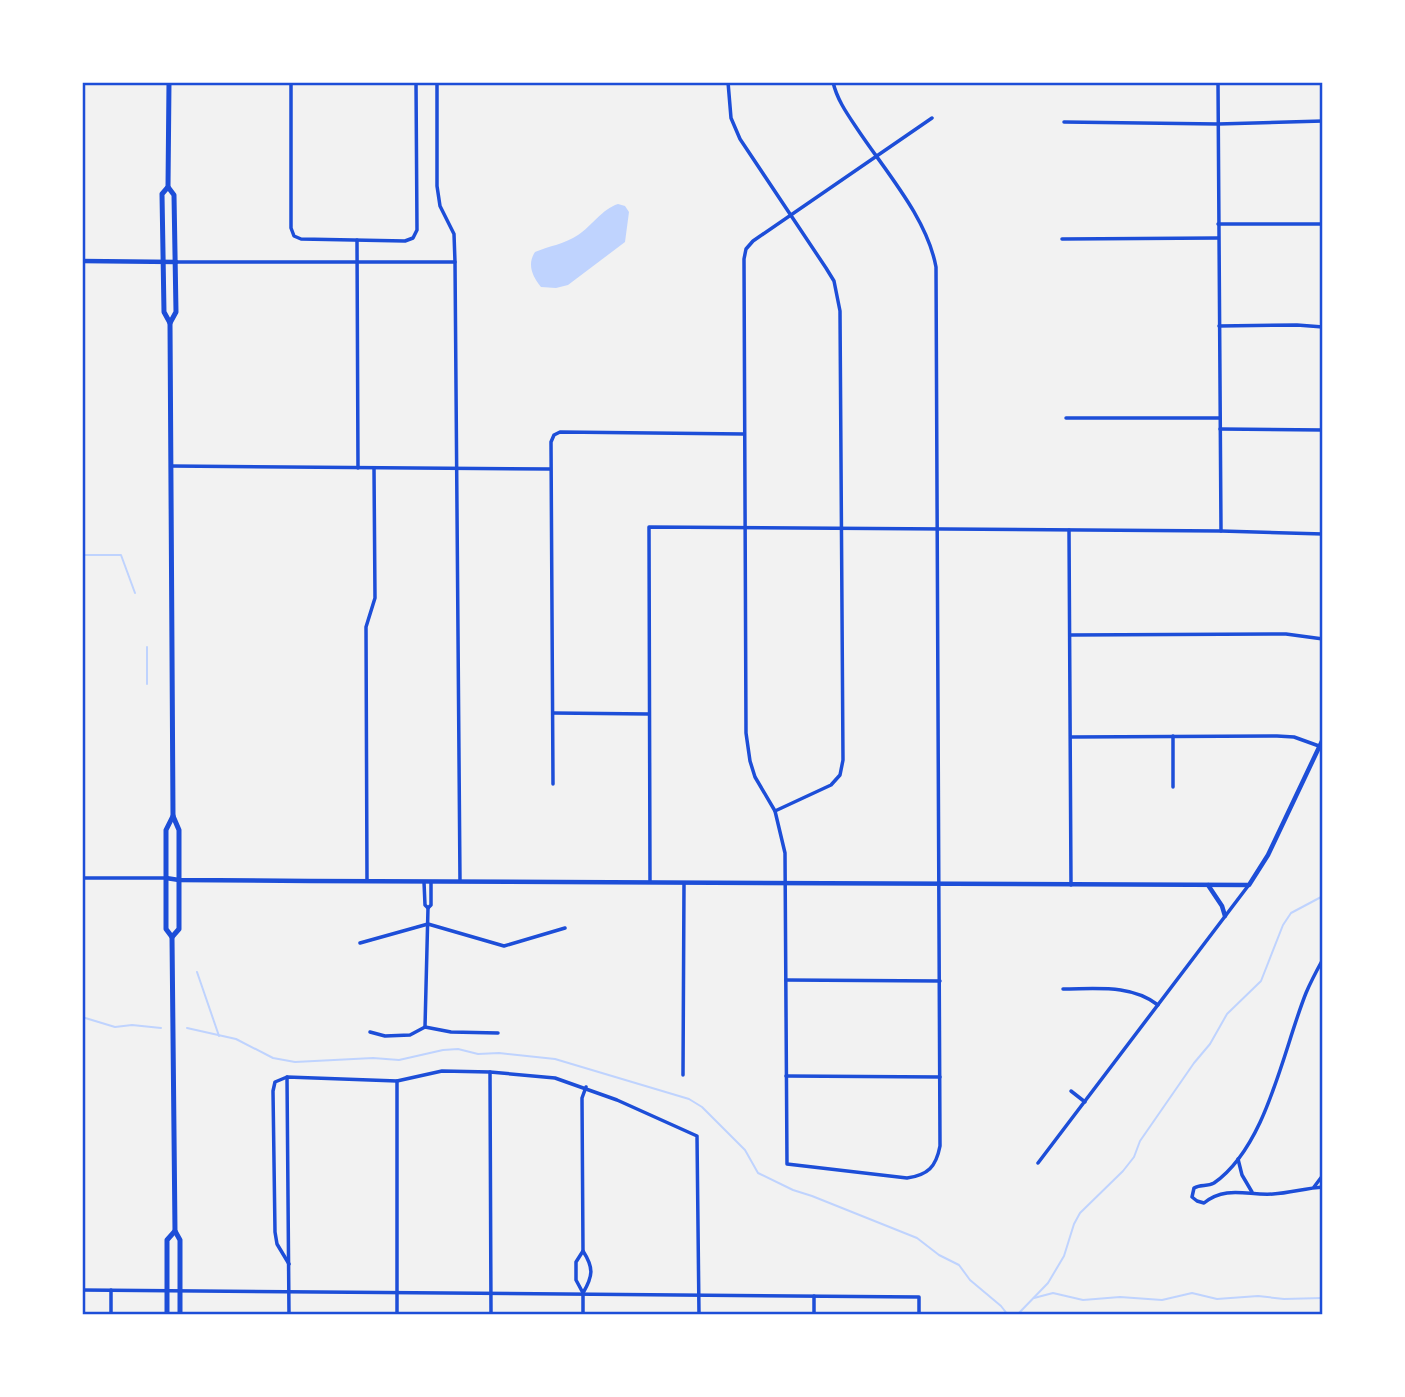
<svg xmlns="http://www.w3.org/2000/svg" width="1405" height="1397" font-family="Ubuntu,sans-serif">
<style>
.water{fill:#bfd3fe}
.lines{fill:none;stroke-linecap:round;stroke-linejoin:round}
.stream{stroke:#bfd3fe;stroke-width:2}
.minor{stroke:#1d4ed8;stroke-width:3.5}
.tertiary{stroke:#1d4ed8;stroke-width:4.5}
.trunk{stroke:#1d4ed8;stroke-width:5}
.neatline{fill:none;stroke:#1d4ed8;stroke-width:2.5}
</style>
<rect width="100%" height="100%" fill="#f2f2f2"/>
<path class="water" d="M618,204L625,206L629,212L625,242L568,285L556,288L541,287C532,276 527,264 535,252C549,246 565,244 578,235C592,226 602,209 618,204Z"/>
<g class="lines">
<g class="stream">
<path d="M82,555H121L135,593"/>
<path d="M147,684V647"/>
<path d="M197,972L219,1036"/>
<path d="M82,1017L115,1027L132,1025L161,1028"/>
<path d="M187,1028L236,1039L273,1058L295,1062L373,1058L399,1060L443,1050L458,1049L478,1054L499,1053L555,1059L689,1099L702,1107L745,1150L758,1173L793,1190L812,1196L917,1238L939,1255L959,1265L970,1280L1001,1306L1008,1315"/>
<path d="M1034,1298L1053,1293L1083,1300L1120,1297L1162,1300L1192,1293L1217,1299L1258,1296L1284,1299L1323,1298"/>
<path d="M1017,1315L1048,1283L1064,1256L1074,1224L1080,1213L1123,1171L1134,1157L1140,1141L1194,1063L1210,1044L1227,1014L1261,981L1283,925L1291,913L1323,896"/>
</g>
<g class="minor">
<path d="M291,82V228L294,236L301,239L405,241L413,238L417,230L416,82"/>
<path d="M437,82V186L440,206L454,234L455,262L460,881"/>
<path d="M728,82L731,118L740,139L826,268L834,281L840,311L843,760L840,775L831,785L775,811"/>
<path d="M833,82C837,100 848,115 858,130C886,172 927,218 936,267L940,1146C936,1167 928,1175 907,1178L787,1164L785,853L775,811L755,777L750,761L746,733L744,259L746,249L753,241L932,118"/>
<path d="M1218,82L1221,531"/>
<path d="M1064,122L1218,124L1323,121"/>
<path d="M1218,224H1323"/>
<path d="M1062,239L1218,238"/>
<path d="M357,240L358,468"/>
<path d="M176,262H455"/>
<path d="M1219,326L1297,325L1323,327"/>
<path d="M1066,418H1219"/>
<path d="M1220,429L1323,430"/>
<path d="M171,466L550,469"/>
<path d="M1069,530L1071,885"/>
<path d="M1071,635L1286,634L1323,639"/>
<path d="M553,713L649,714"/>
<path d="M1173,736V787"/>
<path d="M1071,737L1277,736L1294,737L1319,746"/>
<path d="M553,784L551,442L554,435L560,432L744,434"/>
<path d="M82,878H166"/>
<path d="M367,881L366,627L375,598L374,468"/>
<path d="M424,882L425,905L428,908L425,1027"/>
<path d="M650,882L649,527L1221,531L1323,534"/>
<path d="M428,908L431,905V882"/>
<path d="M360,943L428,924L504,946L565,928"/>
<path d="M1323,959C1317,970 1311,981 1306,993C1283,1050 1267,1146 1214,1183C1207,1187 1201,1184 1194,1188L1192,1197L1197,1201L1204,1203C1226,1185 1249,1196 1273,1194C1290,1193 1306,1188 1323,1187"/>
<path d="M786,980L940,981"/>
<path d="M1063,989C1096,989 1131,984 1158,1005"/>
<path d="M370,1032L385,1036L410,1035L425,1027L451,1032L498,1033"/>
<path d="M490,1072L491,1315"/>
<path d="M683,1075L684,883"/>
<path d="M786,1076L940,1077"/>
<path d="M287,1077L289,1315"/>
<path d="M397,1081V1315"/>
<path d="M1071,1091L1085,1102"/>
<path d="M1238,1159L1242,1175L1252,1192"/>
<path d="M1038,1163L1248,886"/>
<path d="M1314,1187L1323,1175"/>
<path d="M289,1264L277,1244L275,1232L273,1091L275,1082L287,1077L397,1081L442,1071L490,1072L555,1078L617,1100L697,1136L699,1315"/>
<path d="M82,1290L919,1297V1315"/>
<path d="M583,1293C593,1276 594,1268 583,1251"/>
<path d="M111,1315V1290"/>
<path d="M583,1315V1293L576,1280V1262L583,1251L582,1098L586,1087"/>
<path d="M814,1315V1296"/>
</g>
<g class="tertiary">
<path d="M82,261L176,262"/>
<path d="M166,878L179,880L309,881L1249,885L1268,855L1323,739"/>
<path d="M1208,885L1222,906L1225,916"/>
</g>
<g class="trunk">
<path d="M169,82L168,187L162,194L164,312L170,323L173,816L179,830V929L172,937"/>
<path d="M168,187L174,195L176,312L170,323"/>
<path d="M173,816L166,830V929L172,937L175,1231L180,1240V1315"/>
<path d="M167,1315V1240L175,1231"/>
</g>
</g>
<rect width="1405" height="1397" fill="none" stroke="#ffffff" stroke-width="168"/>
<rect x="84" y="84" width="1237" height="1229" class="neatline"/>
</svg>
